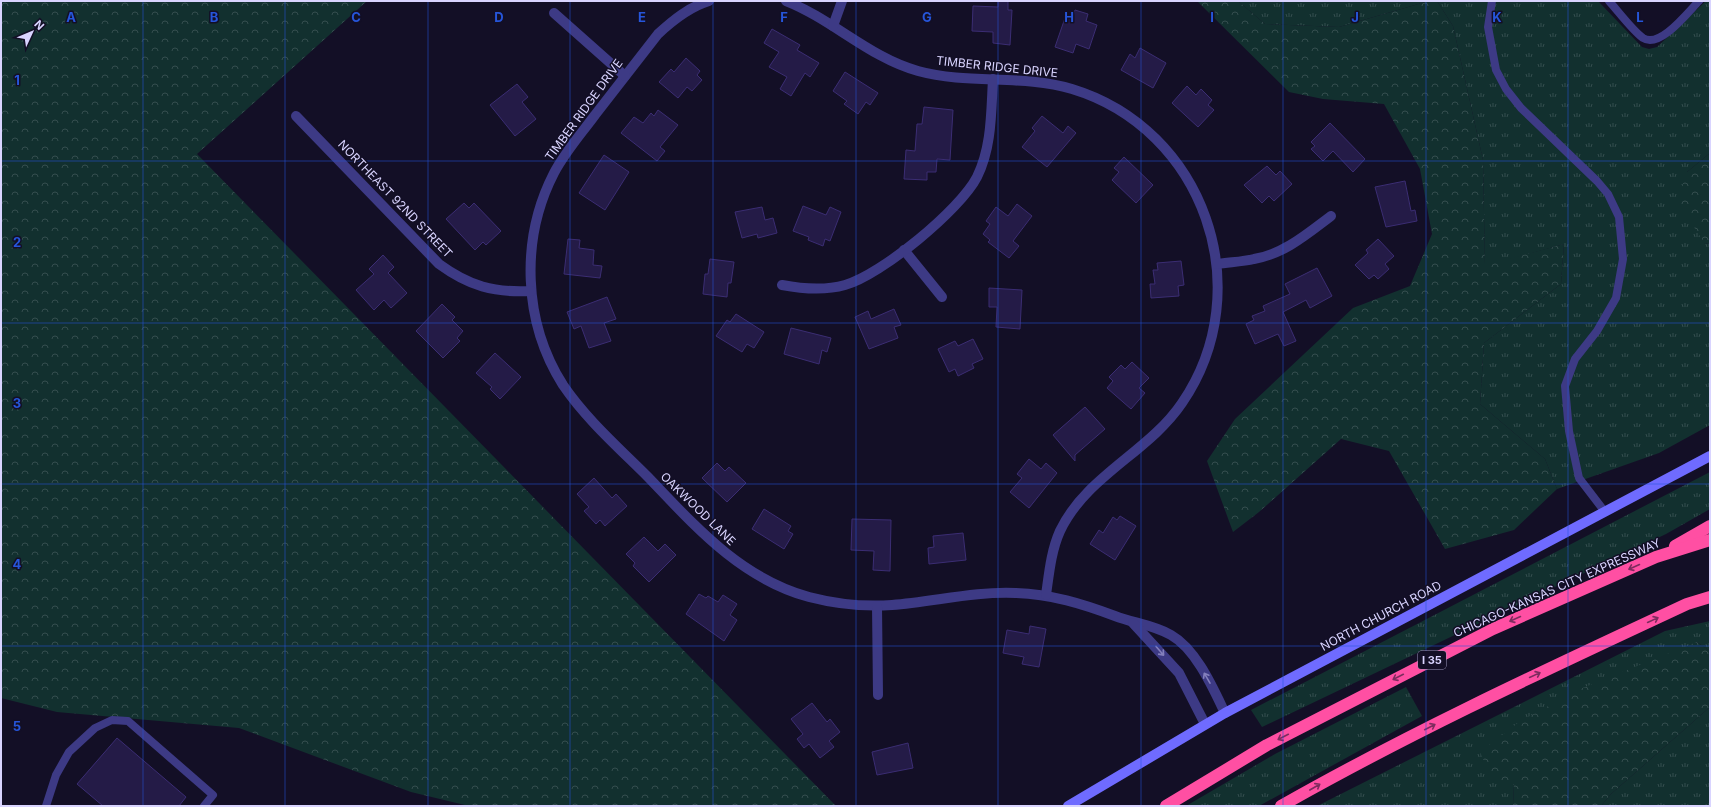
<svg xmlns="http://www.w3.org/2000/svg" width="1711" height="807" font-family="Inter,sans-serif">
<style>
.grass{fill:url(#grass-tufts)}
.forest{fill:url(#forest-crowns)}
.building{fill:#241b47;stroke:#3b2d73}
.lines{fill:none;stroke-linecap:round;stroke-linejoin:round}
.lane{stroke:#3d3a85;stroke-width:8}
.street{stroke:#3d3a85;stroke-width:10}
.secondary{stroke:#6f6bff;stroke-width:10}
.highway{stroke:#ff4fa3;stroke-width:12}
.oneway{stroke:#7d2c5e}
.oneway2{stroke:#837fbc}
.grid{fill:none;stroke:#2655da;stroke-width:1;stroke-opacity:0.55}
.labels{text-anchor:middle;stroke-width:3;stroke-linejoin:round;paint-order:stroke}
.shield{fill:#130f26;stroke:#9e99be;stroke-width:1}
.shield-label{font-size:11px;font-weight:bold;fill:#d9d4ff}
.street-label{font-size:12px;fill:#d9d4ff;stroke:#130f26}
.grid-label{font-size:13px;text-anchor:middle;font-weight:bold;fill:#2655da;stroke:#130f26;stroke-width:3;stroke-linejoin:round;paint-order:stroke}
</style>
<defs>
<pattern id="grass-tufts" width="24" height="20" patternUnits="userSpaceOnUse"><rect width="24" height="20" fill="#12302f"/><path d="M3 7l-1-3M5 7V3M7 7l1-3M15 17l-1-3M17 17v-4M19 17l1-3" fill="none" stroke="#344d4e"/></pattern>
<pattern id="forest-crowns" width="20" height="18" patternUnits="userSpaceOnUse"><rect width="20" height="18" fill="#12302f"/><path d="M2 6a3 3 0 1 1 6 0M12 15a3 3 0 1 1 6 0" fill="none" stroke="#344d4e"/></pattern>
</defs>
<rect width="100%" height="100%" fill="#130f26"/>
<g class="grass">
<path d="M1238,1H1429L1339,27L1265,24Z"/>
<path d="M1437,1H1598L1642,47L1649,49L1657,47L1706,1H1710V153L1687,172L1705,244L1710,243V425L1659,453L1557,489L1545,459L1480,404L1484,343L1561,284L1564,244L1485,266L1483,160L1453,26Z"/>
<path d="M1710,472V509L1666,534L1262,727L1251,710Z"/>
<path d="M1710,621V651L1697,642L1514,784L1513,806H1317L1665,631Z"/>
<path d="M1406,687L1422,716L1259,806H1186L1275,754Z"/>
<path d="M1710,707V806H1601L1611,794Z"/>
</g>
<g class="forest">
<path d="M1,1H367L197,154L836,806H469L411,792L239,728L57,712L1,698Z"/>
<path d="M1197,1H1238L1265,24L1339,27L1429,1H1437L1453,26L1483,160L1485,265L1564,244L1561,284L1484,343L1480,404L1545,459L1557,489L1514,530L1445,549L1389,451L1341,439L1259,512L1233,532L1207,461L1235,419L1353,308L1410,286L1432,234L1420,169L1384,104L1323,99L1289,92Z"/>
<path d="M1710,153V243L1705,244L1677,201L1687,172Z"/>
<path d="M1697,642L1710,651V707L1611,794L1601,806H1513L1514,784L1492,779L1480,752L1519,722L1580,689Z"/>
</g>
<g class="building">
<path d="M998,1H1008V10H1012L1010,45L993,43V32L972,31L973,6L998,7Z"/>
<path d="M1075,10L1088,14L1086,21L1097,25L1089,49L1076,44L1073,53L1055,47L1066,15L1073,17Z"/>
<path d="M772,29L800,45L797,50L819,63L810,77L805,73L791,96L780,89L787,77L769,67L779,52L764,43Z"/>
<path d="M1140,48L1166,63L1153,88L1121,70L1130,54L1135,58Z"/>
<path d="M686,58L700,71L697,75L702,80L692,91L687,87L678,98L659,82L671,69L674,72Z"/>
<path d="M845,72L878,93L870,105L866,102L858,114L844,104L847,101L833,91Z"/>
<path d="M517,84L528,97L522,102L536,119L515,136L490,105Z"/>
<path d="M1187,86L1196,95L1201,89L1212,100L1208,105L1214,110L1198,127L1172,103Z"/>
<path d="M924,107L953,110L950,160L937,159L936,172H927V180L904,179L906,150L915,151L917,124H922Z"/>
<path d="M658,110L678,125L660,147L665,151L657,161L621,133L634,117L643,123L651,113L654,116Z"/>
<path d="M1042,116L1063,133L1068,126L1076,133L1047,167L1022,147L1035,131L1032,128Z"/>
<path d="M1330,123L1365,159L1353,172L1333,151L1323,161L1311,149L1315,146L1311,142Z"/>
<path d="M604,155L629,172L605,210L579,193Z"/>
<path d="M1124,157L1153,185L1136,203L1112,180L1119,172L1114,168Z"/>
<path d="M1267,166L1276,175L1280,171L1292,184L1274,201L1269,196L1262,203L1244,185Z"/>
<path d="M1405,181L1411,211L1415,210L1417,221L1386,227L1375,187Z"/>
<path d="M464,203L469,208L474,203L501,231L486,245L483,242L475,250L446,219Z"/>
<path d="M1017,204L1032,216L1013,241L1019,246L1009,258L988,242L990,240L983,234L990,224L986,221L996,207L1008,216Z"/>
<path d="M803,206L826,215L830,207L841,212L830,241L825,239L823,246L808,240L809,237L793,231Z"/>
<path d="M762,207L765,220L773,218L777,233L758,238L757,234L742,238L735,212Z"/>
<path d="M568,239L580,240L579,248L594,250L593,265L602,266L600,278L564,274Z"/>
<path d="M1378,239L1394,256L1385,264L1389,269L1378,279L1374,275L1369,279L1355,265L1368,253L1366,250Z"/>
<path d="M383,255L394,267L388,273L407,293L391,308L384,300L374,310L356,290L374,274L369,269Z"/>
<path d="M710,259L734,262L731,283H728L727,297L703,294L705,274H708Z"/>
<path d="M1181,261L1184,285L1178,286L1179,296L1151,298L1150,284H1155L1153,270H1158L1157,263Z"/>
<path d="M1317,268L1332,296L1310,308L1306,300L1283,312L1296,341L1284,346L1278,334L1255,344L1246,324L1254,320L1252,316L1265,311L1263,306L1290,294L1285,284Z"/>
<path d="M989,288L1022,290L1020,329L996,327L997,307H989Z"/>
<path d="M607,297L616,319L604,323L611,341L589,348L581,326L574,329L567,312Z"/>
<path d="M442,304L455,317L452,320L463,331L457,338L460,341L443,358L416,331Z"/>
<path d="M894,309L901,325L894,327L898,338L869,349L855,317L868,311L871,319Z"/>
<path d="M736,314L764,332L754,348L747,344L742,352L716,336L727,320L730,322Z"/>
<path d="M791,328L831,338L827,352L822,350L819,364L784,354Z"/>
<path d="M973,339L983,359L972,364L974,368L958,376L955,369L949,372L938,349L955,341L958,346Z"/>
<path d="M495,353L521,377L500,399L490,389L492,387L476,373Z"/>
<path d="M1132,362L1149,378L1139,388L1145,393L1131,409L1107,388L1113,381L1109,377L1121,365L1125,369Z"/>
<path d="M1085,407L1105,429L1075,455V461L1053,435Z"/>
<path d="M1029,459L1041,469L1046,463L1057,473L1029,508L1010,492L1022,478L1017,474Z"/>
<path d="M717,463L725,471L729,467L746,483L727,502L702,478Z"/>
<path d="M594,478L612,498L616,494L627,506L605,526L600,520L596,524L584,511L589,507L577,494Z"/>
<path d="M764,509L791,526L788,531L793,534L784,549L752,529Z"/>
<path d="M1120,516L1136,526L1115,560L1090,544L1099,530L1103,533L1113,517L1117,520Z"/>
<path d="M852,519L891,520L890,571L873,570L874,551L851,550Z"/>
<path d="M963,533L966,560L929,564L928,548L934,547L933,536Z"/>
<path d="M644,537L658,551L665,544L676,555L649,582L633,566L635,563L626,554Z"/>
<path d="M699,594L706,598L708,596L718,602L723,595L737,604L730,615L737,620L724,641L686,614Z"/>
<path d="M1030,626L1046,629L1039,667L1022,664L1024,657L1003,653L1007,630L1029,634Z"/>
<path d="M812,703L827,722L830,719L840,732L829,741L834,747L820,758L809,744L804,748L797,739L803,734L791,719Z"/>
<path d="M117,738L186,797L179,806H103L77,784Z"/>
<path d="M908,743L913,768L877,775L872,752Z"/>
</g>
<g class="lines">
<g class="lane">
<path d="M1492,1L1488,27L1496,70L1506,89L1521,108L1597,181L1608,194L1619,217L1623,259L1616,298L1597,331L1575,359L1565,386L1569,431L1579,478L1605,512"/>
<path d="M1609,1C1618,11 1633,31 1643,38C1660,49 1688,12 1699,1"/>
<path d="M46,806L56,775L69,752L95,728L112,720L128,721L213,795L204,806"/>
</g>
<g class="street">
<path d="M709,1C689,7 673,20 658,34C637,61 616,88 595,115C581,134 565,152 554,173C520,239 523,322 563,385C586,419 619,448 648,477C695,526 740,578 809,597C836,604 864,607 892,605C933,602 975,591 1016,593C1051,594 1083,604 1115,616C1133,623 1154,625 1171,635C1196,649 1213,688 1225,713"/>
<path d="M786,1C832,19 870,58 918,71C969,85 1022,74 1072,89C1204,129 1260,289 1182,403C1149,452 1086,476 1060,531C1051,551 1049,574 1046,595"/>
<path d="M554,13L625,76"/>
<path d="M833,26L842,1"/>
<path d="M296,116L439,264C469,286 494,293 531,291"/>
<path d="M904,250L942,297"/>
<path d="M1217,264C1229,262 1242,262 1254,259C1284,254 1307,234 1331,216"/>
<path d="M782,285C803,289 824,291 845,285C881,275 960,210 977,177C992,147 991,112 993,79"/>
<path d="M877,606L878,695"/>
<path d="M1133,623L1179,673L1205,724"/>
</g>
<path class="secondary" d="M1068,806L1225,713L1710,456"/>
<g class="highway">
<path d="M1675,546L1710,526"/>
<path d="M1166,806L1267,745L1493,629L1656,557L1710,540"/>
<path d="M1281,806C1413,731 1550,668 1687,604L1710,597"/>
</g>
</g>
<defs><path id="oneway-shaft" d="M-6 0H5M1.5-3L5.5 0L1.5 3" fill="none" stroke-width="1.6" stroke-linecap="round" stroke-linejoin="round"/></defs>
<g class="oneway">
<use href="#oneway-shaft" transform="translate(1634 567) rotate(156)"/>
<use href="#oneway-shaft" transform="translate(1515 619) rotate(156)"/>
<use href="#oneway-shaft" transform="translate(1653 620) rotate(-25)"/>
<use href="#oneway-shaft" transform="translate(1535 675) rotate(-25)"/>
<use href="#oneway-shaft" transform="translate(1398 677) rotate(153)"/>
<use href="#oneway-shaft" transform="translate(1430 727) rotate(-27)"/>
<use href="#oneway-shaft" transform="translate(1283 737) rotate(153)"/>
<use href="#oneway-shaft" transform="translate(1315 787) rotate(-30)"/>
</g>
<g class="oneway2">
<use href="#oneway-shaft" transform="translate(1160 651) rotate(49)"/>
<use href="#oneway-shaft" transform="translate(1207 678) rotate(-120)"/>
</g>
<path class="grid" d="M143,1V806M285,1V806M428,1V806M570,1V806M713,1V806M856,1V806M998,1V806M1141,1V806M1283,1V806M1426,1V806M1568,1V806M1,161H1710M1,323H1710M1,484H1710M1,646H1710"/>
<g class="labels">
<rect class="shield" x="1418" y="651" width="28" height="18" rx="3"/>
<g class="shield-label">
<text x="1432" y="664">I 35</text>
</g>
<g class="street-label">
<text transform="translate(997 67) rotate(6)" y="4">TIMBER RIDGE DRIVE</text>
<text transform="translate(584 110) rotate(-54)" y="4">TIMBER RIDGE DRIVE</text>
<text transform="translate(395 199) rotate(46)" y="4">NORTHEAST 92ND STREET</text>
<text transform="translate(698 509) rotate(44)" y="4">OAKWOOD LANE</text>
<text transform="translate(1557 588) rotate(-24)" y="4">CHICAGO-KANSAS CITY EXPRESSWAY</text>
<text transform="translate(1381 616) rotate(-28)" y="4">NORTH CHURCH ROAD</text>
</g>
</g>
<g class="grid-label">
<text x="71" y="22">A</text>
<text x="214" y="22">B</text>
<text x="356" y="22">C</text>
<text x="499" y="22">D</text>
<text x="642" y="22">E</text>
<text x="784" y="22">F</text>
<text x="927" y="22">G</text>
<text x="1069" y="22">H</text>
<text x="1212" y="22">I</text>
<text x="1355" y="22">J</text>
<text x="1497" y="22">K</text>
<text x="1640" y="22">L</text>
<text x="17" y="85">1</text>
<text x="17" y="247">2</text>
<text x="17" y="408">3</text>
<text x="17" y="569">4</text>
<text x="17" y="731">5</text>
</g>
<rect width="1711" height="807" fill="none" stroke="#d9d4ff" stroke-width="4"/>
<g transform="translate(32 32) rotate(46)" stroke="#130f26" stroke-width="3" paint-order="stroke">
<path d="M0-3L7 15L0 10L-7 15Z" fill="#d9d4ff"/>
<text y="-6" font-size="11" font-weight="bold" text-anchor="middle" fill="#d9d4ff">N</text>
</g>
</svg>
